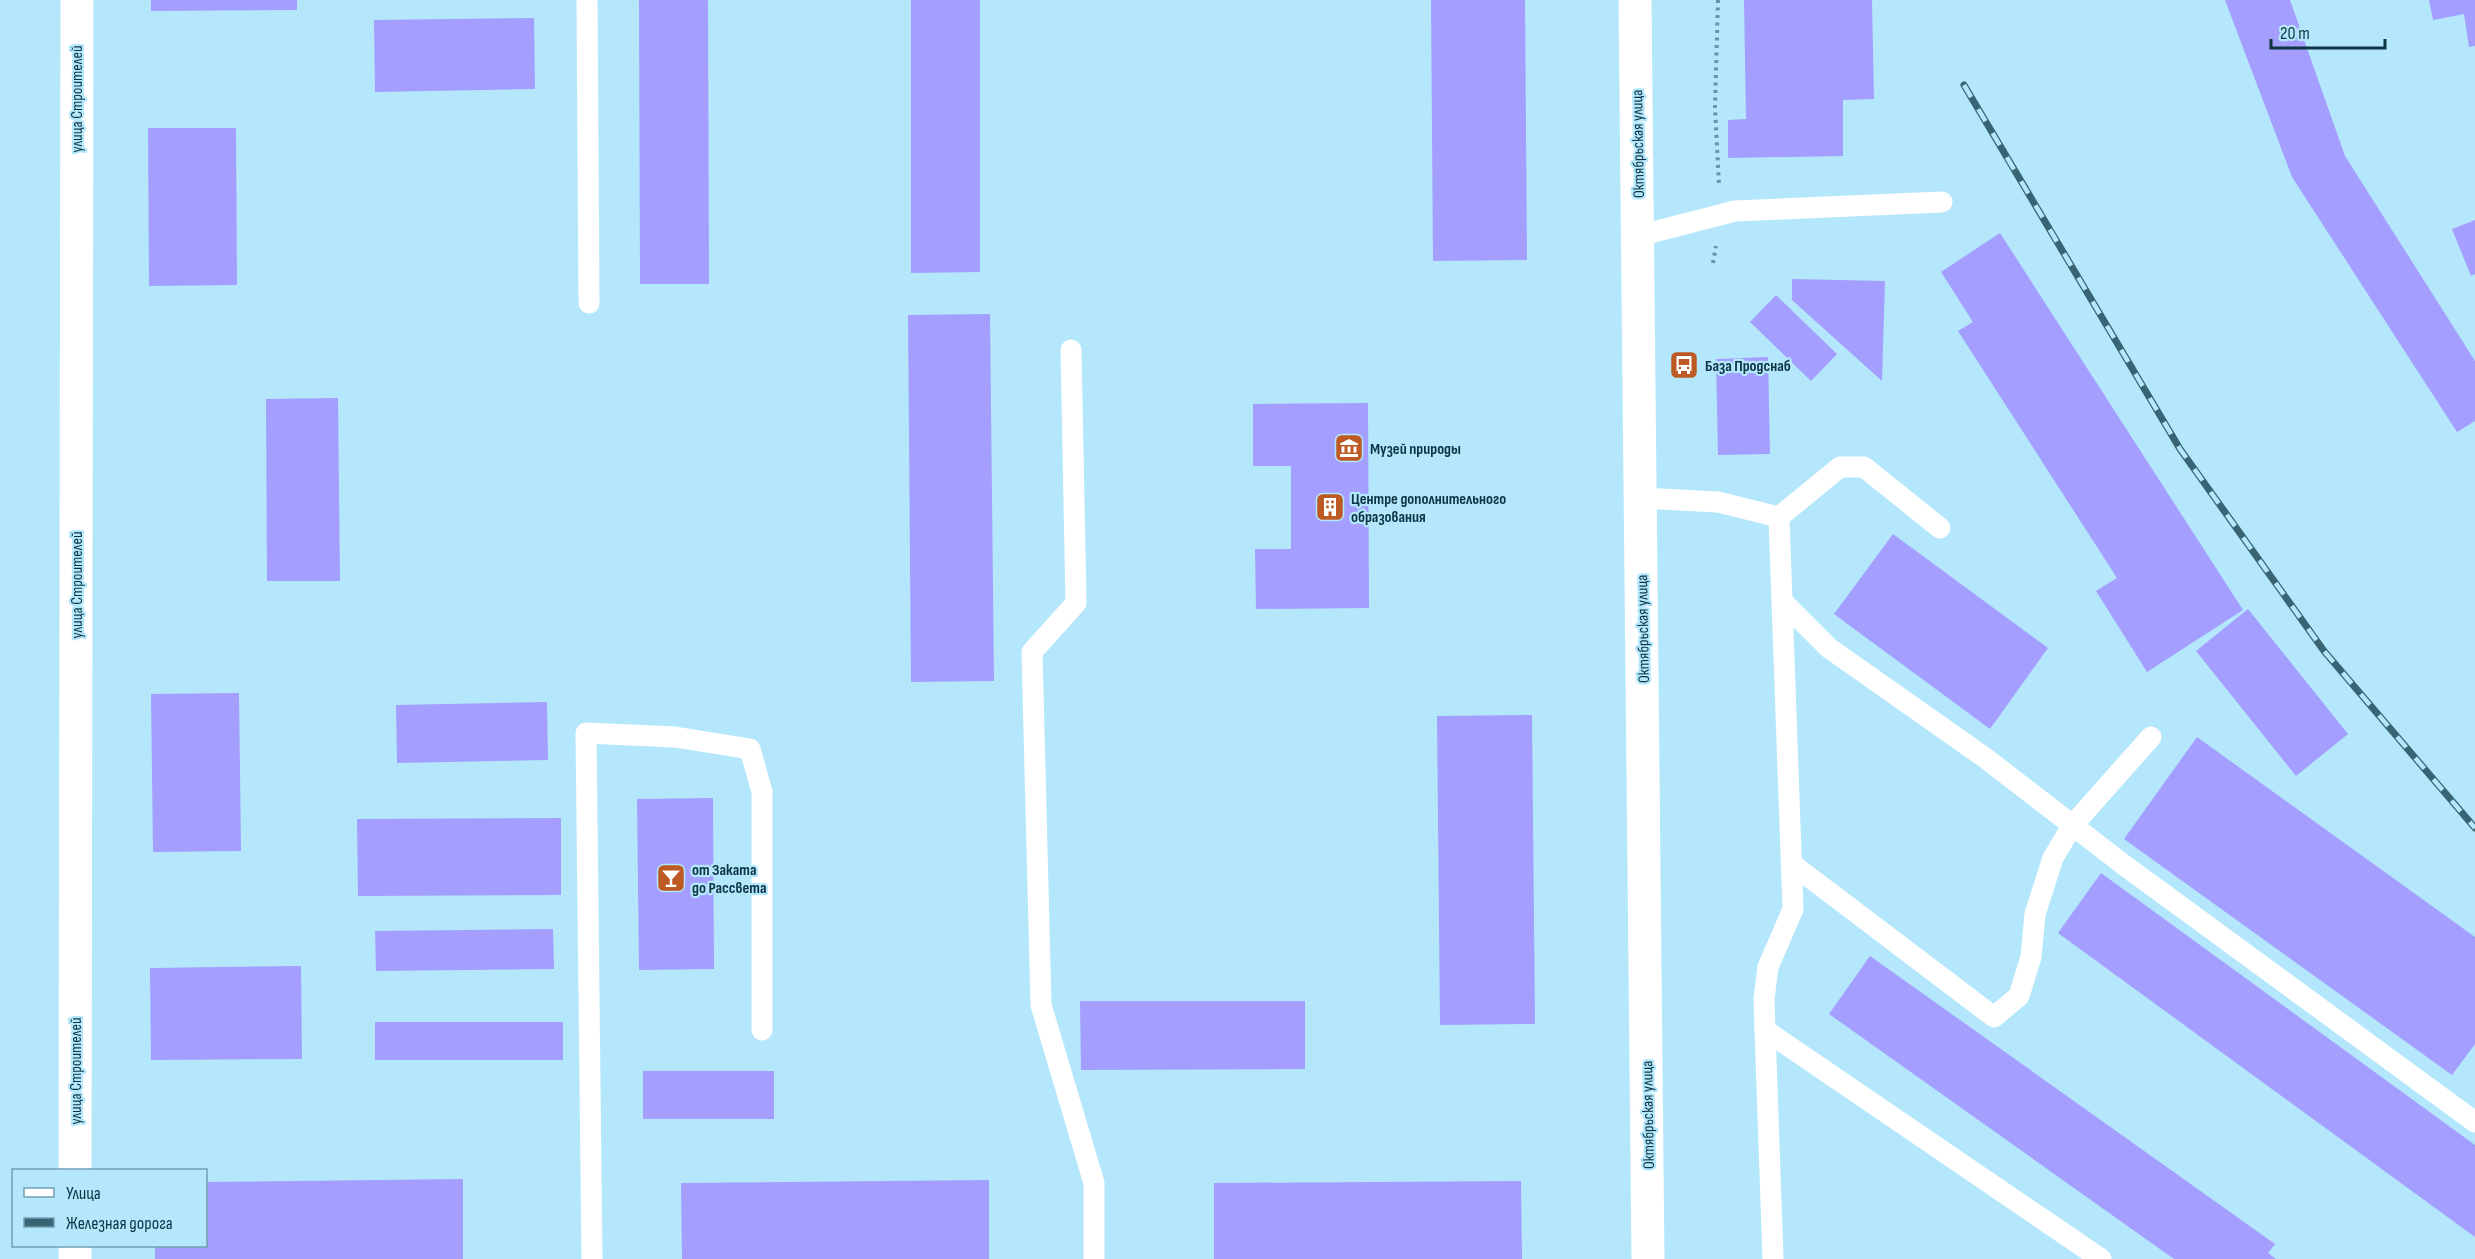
<svg xmlns="http://www.w3.org/2000/svg" width="2475" height="1259" font-family="'Sofia Sans Condensed',sans-serif">
<style>
.building{fill:#a49efe}
.lines{fill:none;stroke-linecap:round;stroke-linejoin:round}
.path{stroke:#6795a7;stroke-width:4;stroke-dasharray:3 4.5;stroke-linecap:butt}
.lane{stroke:#fff;stroke-width:21}
.street{stroke:#fff;stroke-width:33}
.secondary{stroke:#fff;stroke-width:33}
.rail-casing{stroke:#396474;stroke-width:7}
.rail{stroke:#b4e7fc;stroke-width:4.5;stroke-dasharray:14;stroke-linecap:butt}
.labels{text-anchor:middle;stroke-width:4.5;stroke-linejoin:round;paint-order:stroke}
.street-label{font-size:16px;fill:#0d3543;stroke:#b4e7fc}
.poi-label{font-size:16px;font-weight:bold;fill:#0d3543;stroke:#b4e7fc;text-anchor:start}
</style>
<rect width="100%" height="100%" fill="#b4e7fc"/>
<g class="building">
<path d="M151,0H297V10L151,11Z"/>
<path d="M639,0H708L709,284H640Z"/>
<path d="M911,0H980V272L911,273Z"/>
<path d="M1431,0H1525L1527,260L1433,261Z"/>
<path d="M1744,0H1872L1874,99L1843,100V156L1728,158V120L1746,119Z"/>
<path d="M2225,0H2290L2345,156L2475,361V421L2457,432L2292,177Z"/>
<path d="M2429,0H2475V46L2469,47L2464,14L2433,20Z"/>
<path d="M534,18L535,89L375,92L374,20Z"/>
<path d="M148,128H236L237,285L149,286Z"/>
<path d="M2475,220V274L2471,276L2452,229Z"/>
<path d="M2000,233L2243,610L2147,672L2096,591L2117,578L1958,331L1973,322L1941,272Z"/>
<path d="M1792,279L1885,281L1882,381L1792,300Z"/>
<path d="M1776,295L1837,354L1811,381L1750,322Z"/>
<path d="M990,314L994,681L911,682L908,315Z"/>
<path d="M1768,357L1770,454L1718,455L1716,359Z"/>
<path d="M338,398L340,581H267L266,399Z"/>
<path d="M1368,403L1369,608L1256,609L1255,549H1291V466H1253V404Z"/>
<path d="M1893,534L2048,648L1990,729L1834,614Z"/>
<path d="M2248,609L2348,734L2296,776L2196,651Z"/>
<path d="M239,693L241,851L153,852L151,694Z"/>
<path d="M547,702L548,760L397,763L396,705Z"/>
<path d="M1532,715L1535,1024L1440,1025L1437,716Z"/>
<path d="M2197,737L2475,937V1044L2452,1075L2124,839Z"/>
<path d="M713,798L714,969L639,970L637,799Z"/>
<path d="M561,818V895L358,896L357,819Z"/>
<path d="M2101,873L2475,1145V1237L2058,933Z"/>
<path d="M553,929L554,969L376,971L375,931Z"/>
<path d="M1870,956L2275,1244L2268,1253L2276,1259H2174L1829,1014Z"/>
<path d="M301,966L302,1059L151,1060L150,968Z"/>
<path d="M1080,1001H1305V1069L1081,1070Z"/>
<rect x="375" y="1022" width="188" height="38"/>
<rect x="643" y="1071" width="131" height="48"/>
<path d="M463,1179V1259H155V1246H206V1182Z"/>
<path d="M989,1180V1259H682L681,1183Z"/>
<path d="M1521,1181L1522,1259H1214V1183Z"/>
</g>
<g class="lines">
<g class="path">
<path d="M1718,0L1715,107L1719,185"/>
<path d="M1713,263L1716,246"/>
</g>
<g class="lane">
<path d="M587,0L589,303"/>
<path d="M1638,236L1735,211L1942,202"/>
<path d="M1071,350L1076,603L1032,652L1041,1005L1094,1183V1259"/>
<path d="M1641,498L1718,502L1779,517L1793,909L1768,967L1764,999L1765,1030L2101,1259"/>
<path d="M1779,517L1840,467H1864L1940,528"/>
<path d="M1782,601L1829,648L1984,757L2124,865L2475,1122"/>
<path d="M1792,864L1994,1017L2019,996L2031,957L2035,914L2053,858L2072,826L2151,737"/>
<path d="M1765,1030L1773,1259"/>
<path d="M592,1259L586,733L675,737L750,749L762,792V1030"/>
</g>
<g class="street">
<path d="M75,1170L77,0"/>
<path d="M75,1259V1246"/>
</g>
<path class="secondary" d="M1635,0L1648,1259"/>
<g class="rail-casing">
<path id="rail" d="M1964,85L2180,449L2324,651L2475,828"/>
</g>
<use href="#rail" class="rail"/>
</g>
<defs>
<g id="bus-square" transform="scale(1.5)"><rect x="-9" y="-9" width="18" height="18" rx="4" fill="#bd5a23" stroke="#b4e7fc"/><path d="M-5-6H5V4H4V6H2V4H-2V6H-4V4H-5ZM-3.5-4V0h7V-4ZM-3.5 1.2v1.5H-2V1.2ZM2 1.2v1.5H3.5V1.2Z" fill="#fff"/></g>
<g id="museum-square" transform="scale(1.5)"><rect x="-9" y="-9" width="18" height="18" rx="4" fill="#bd5a23" stroke="#b4e7fc"/><path d="M0-6L6-3V-2H-6V-3ZM-5-1h2V3h-2ZM-1-1h2V3h-2ZM3-1h2V3H3ZM-6 4H6V6H-6Z" fill="#fff"/></g>
<g id="building-square" transform="scale(1.5)"><rect x="-9" y="-9" width="18" height="18" rx="4" fill="#bd5a23" stroke="#b4e7fc"/><path d="M-4-6H4V6H1V3H-1V6H-4ZM-2.5-4.3h1.7v1.8h-1.7ZM.8-4.3h1.7v1.8H.8ZM-2.5-1h1.7V.8h-1.7ZM.8-1h1.7V.8H.8Z" fill="#fff"/></g>
<g id="bar-square" transform="scale(1.5)"><rect x="-9" y="-9" width="18" height="18" rx="4" fill="#bd5a23" stroke="#b4e7fc"/><path d="M-6-5H6L.8 .8V4.5H3.5V6h-7V4.5H-.8V.8Z" fill="#fff"/></g>
</defs>
<g fill-rule="evenodd">
<use href="#bus-square" x="1684" y="365"/>
<use href="#museum-square" x="1349" y="448"/>
<use href="#building-square" x="1330" y="507"/>
<use href="#bar-square" x="671" y="878"/>
</g>
<g class="labels">
<g class="street-label">
<text transform="translate(76 99) rotate(-90)" y="6">улица Строителей</text>
<text transform="translate(1637 144) rotate(-91)" y="6">Октябрьская улица</text>
<text transform="translate(76 585) rotate(-90)" y="6">улица Строителей</text>
<text transform="translate(1642 629) rotate(-91)" y="6">Октябрьская улица</text>
<text transform="translate(75 1071) rotate(-90)" y="6">улица Строителей</text>
<text transform="translate(1647 1115) rotate(-91)" y="6">Октябрьская улица</text>
</g>
<g class="poi-label">
<text x="1705" y="371">База Продснаб</text>
<text x="1370" y="454">Музей природы</text>
<text x="1351" y="504">Центре дополнительного<tspan x="1351" dy="18">образования</tspan></text>
<text x="692" y="875">от Заката<tspan x="692" dy="18">до Рассвета</tspan></text>
</g>
</g>
<rect x="12" y="1169" width="195" height="78" fill="#b4e7fc" stroke="#71a0b2" stroke-width="1.5"/>
<rect x="24" y="1188" width="30" height="9" fill="#ffffff" stroke="#71a0b2" stroke-width="1.5"/>
<text x="66" y="1199" font-size="18" fill="#0d3543">Улица</text>
<rect x="24" y="1218" width="30" height="9" fill="#396474" stroke="#71a0b2" stroke-width="1.5"/>
<text x="66" y="1229" font-size="18" fill="#0d3543">Железная дорога</text>
<path d="M2271 39v9h114v-9" fill="none" stroke="#0d3543" stroke-width="3"/>
<text x="2280" y="39" font-size="18" fill="#0d3543" stroke="#b4e7fc" stroke-width="4.5" paint-order="stroke">20 m</text>
</svg>
